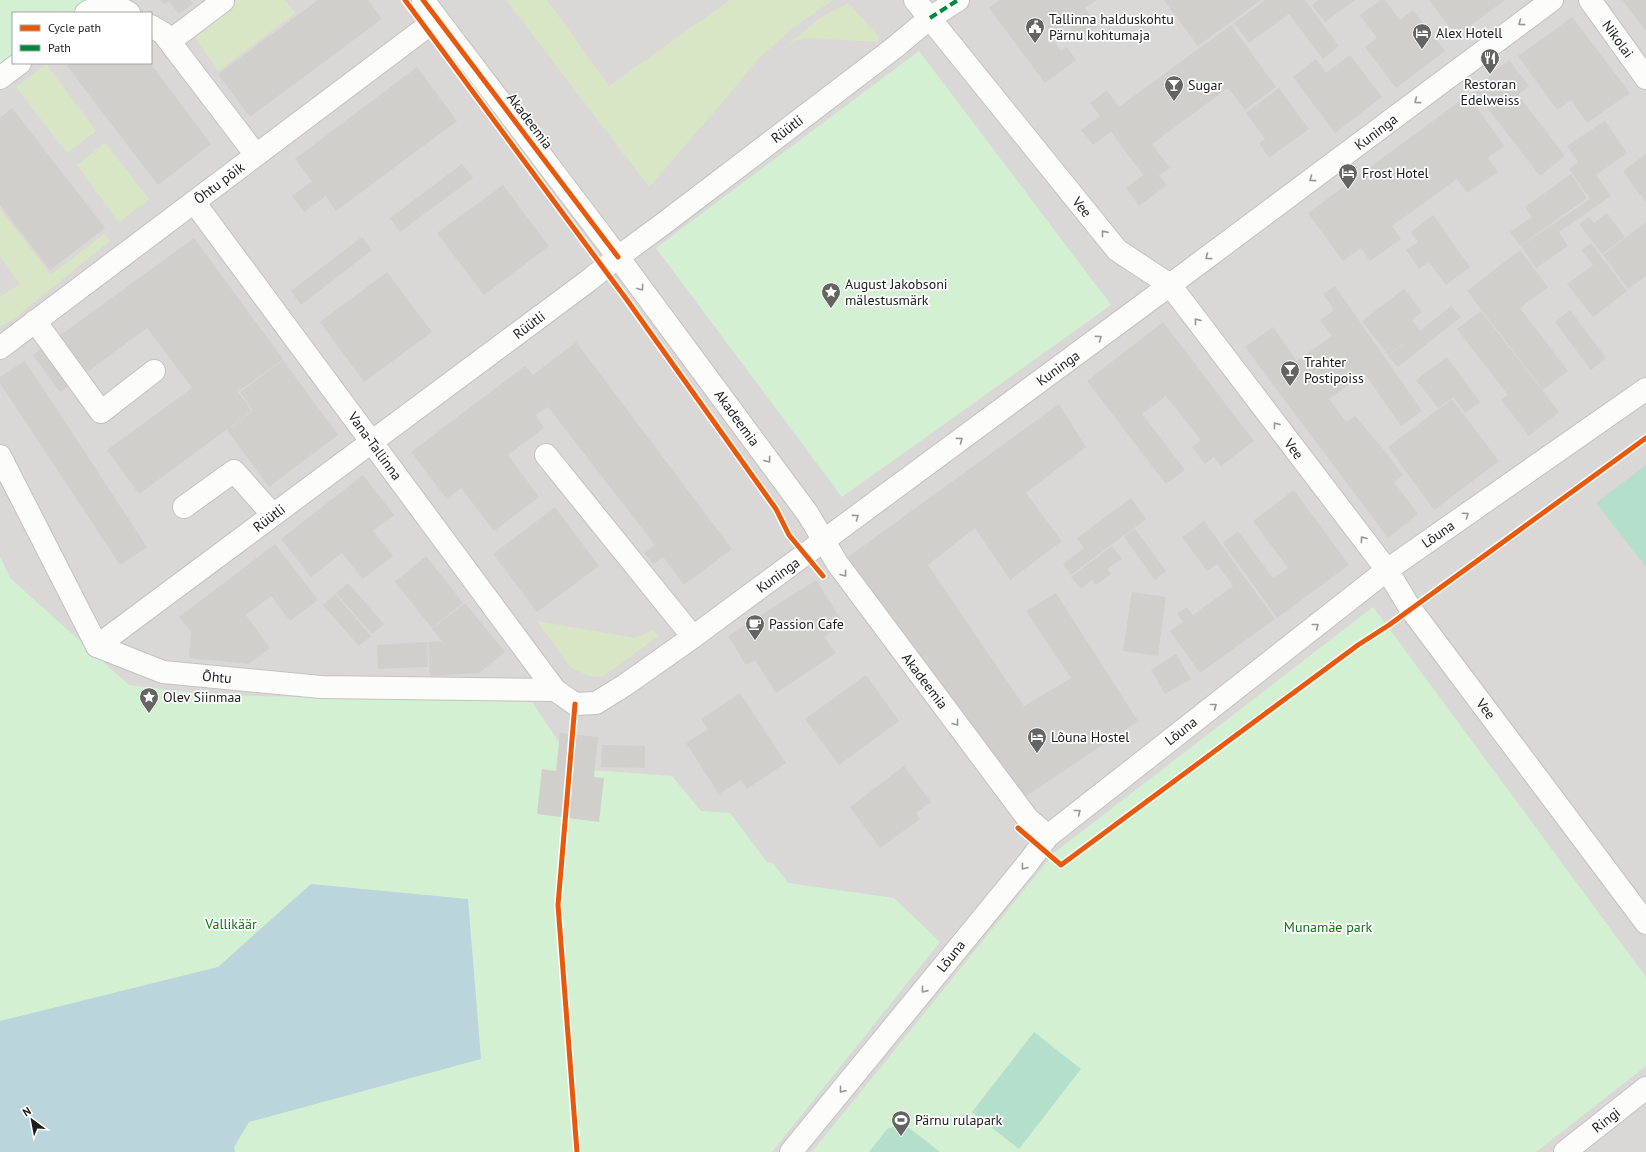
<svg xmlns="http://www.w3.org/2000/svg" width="1646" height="1152" font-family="'PT Sans',sans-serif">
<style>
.residential{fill:#dad8d6;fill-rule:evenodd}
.religious{fill:#d9d8d6}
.grass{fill:#d8e6c6}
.park{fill:#d4f0d3}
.pitch{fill:#b3dfcb}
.water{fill:#bbd5dc}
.building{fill:#d1cfcc}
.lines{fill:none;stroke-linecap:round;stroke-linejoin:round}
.minor-casing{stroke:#c3c2c1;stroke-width:24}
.minor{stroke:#fcfcfb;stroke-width:22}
.quiet{stroke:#00873e;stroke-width:4;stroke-dasharray:8 4;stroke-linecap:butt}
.cycleway-casing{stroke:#fff;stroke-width:8}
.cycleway{stroke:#e8590c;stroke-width:5}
.oneway{stroke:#979797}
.labels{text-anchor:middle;stroke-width:3.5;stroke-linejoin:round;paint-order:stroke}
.poi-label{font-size:14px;fill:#1c1c1c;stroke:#fff;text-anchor:start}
.street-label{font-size:14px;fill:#1c1c1c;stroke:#fff}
.park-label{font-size:14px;fill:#137219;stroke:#fff}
</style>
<rect width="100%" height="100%" fill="#ebe9e5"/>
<path class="residential" d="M0,0H1646V1152H0ZM13,13H151V63H13Z"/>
<g class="religious">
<path d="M287,0H307L294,10Z"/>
<path d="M547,0H730L609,86Z"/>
<path d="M817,37L878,42L667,200L704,147L766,67L783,49L794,41L806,38Z"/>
<path d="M0,262L14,282L0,291Z"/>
<path d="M148,336L186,387L95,456L57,401Z"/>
<path d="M225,438L263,486L183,545L147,495Z"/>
</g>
<g class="grass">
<path d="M236,0H284L295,13L218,71L198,42L195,35L198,29Z"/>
<path d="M506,0H547L609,86L730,0H833L793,28L759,58L722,103L649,187Z"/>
<path d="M848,3L878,36V42L806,38L794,41L783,49L820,18Z"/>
<path d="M46,64L96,131L67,153L16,87Z"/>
<path d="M105,143L149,199L119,223L77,165Z"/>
<path d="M0,209L51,275L104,234L110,241L16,317L0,327V297L20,284L0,256Z"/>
<path d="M537,621L635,638L653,630L659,636L602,677L589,676L570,667Z"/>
</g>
<g class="park">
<path d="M0,0H93L75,13H13V59L0,68Z"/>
<path d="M919,51L1111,305L842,497L656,248Z"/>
<path d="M0,556L10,578L129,685L214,695L532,702L577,769L672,776L701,811L730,813L767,862L773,863L788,883L894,898L940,942L772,1152H0Z"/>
<path d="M1373,607L1646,977V1066L1536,1152H812L1054,853Z"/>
</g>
<g class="pitch">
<path d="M1646,465V567L1596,503Z"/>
<path d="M1034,1032L1081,1069L1019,1149L972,1112Z"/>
<path d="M899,1125L909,1128L940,1152H869L887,1129Z"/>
</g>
<path class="water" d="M311,884L468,899L481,1059L249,1122L234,1147L235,1152H0V1021L218,967Z"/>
<g class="building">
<path d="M160,0H190L193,4L179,14L169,1L164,5Z"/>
<path d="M318,0H368L382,19L250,117L218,74Z"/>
<path d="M999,0H1097L1085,8L1098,26L1078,40L1067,24L1050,36L1061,51L1067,47L1076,60L1045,83L989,8Z"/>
<path d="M1164,0H1261L1198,46Z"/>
<path d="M1265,0H1305L1339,46L1323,59L1289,14L1249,43L1234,23Z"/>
<path d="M1318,0H1355L1325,22L1312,5Z"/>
<path d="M1381,0H1385L1400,20L1413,10L1445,51L1396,88L1365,47L1377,38L1360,15Z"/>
<path d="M1429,0H1505L1456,36Z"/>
<path d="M1622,0H1646V31Z"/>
<path d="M1572,17L1630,93L1587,123L1571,100L1557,110L1518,56Z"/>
<path d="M1231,25L1276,87L1245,110L1228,88L1152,144L1170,168L1159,175L1167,185L1139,206L1126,188L1143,175L1111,132L1093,145L1081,130L1100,116L1090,103L1107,90L1119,107Z"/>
<path d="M1350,55L1382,97L1335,133L1293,77L1316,59L1326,73Z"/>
<path d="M1509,60L1529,86L1518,95L1565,156L1540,176L1472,88Z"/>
<path d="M70,63H150L211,144L158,185L67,66Z"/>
<path d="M417,67L457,121L336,211L326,196L304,212L292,196L312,181L295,159Z"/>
<path d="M1279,88L1309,129L1269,158L1259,143L1265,139L1246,113Z"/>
<path d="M1468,95L1504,146L1488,158L1498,172L1467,193L1457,179L1392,226L1401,239L1370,261L1361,248L1343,261L1308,213Z"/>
<path d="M12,108L105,228L50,270L0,205V118Z"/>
<path d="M1605,121L1627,153L1596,175L1611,196L1559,232L1568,246L1536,268L1521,246L1590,199L1569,169L1578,162L1567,146Z"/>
<path d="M1646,154V203L1623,171Z"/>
<path d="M462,164L473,178L400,232L390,218Z"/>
<path d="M1571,174L1587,198L1520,246L1510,232L1532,217L1525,207Z"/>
<path d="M503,185L549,246L484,295L437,233Z"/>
<path d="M1607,213L1625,237L1602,254L1579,224L1589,217L1594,223Z"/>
<path d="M1433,215L1470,267L1446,285L1429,262L1419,269L1406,250L1418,242L1411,232Z"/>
<path d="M1646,222V276L1628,289L1603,255Z"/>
<path d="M362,237L372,250L301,305L291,291Z"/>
<path d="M194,238L283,359L238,392L252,411L139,494L107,450L192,388L147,328L60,392L33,355Z"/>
<path d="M1591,243L1627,291L1593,317L1567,284L1593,265L1581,250Z"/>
<path d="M1520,250L1548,287L1520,308L1568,371L1543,390L1467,291Z"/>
<path d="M387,272L432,332L364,382L320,322Z"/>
<path d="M1335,286L1422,411L1401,426L1365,374L1329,399L1346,422L1355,416L1384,450L1403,475L1394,482L1418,514L1388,538L1245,347L1273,327L1297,361L1332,336L1320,320L1334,310L1323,294Z"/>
<path d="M1404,289L1422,312L1412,320L1420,331L1451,306L1461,317L1398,367L1388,356L1414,336L1388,355L1362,321Z"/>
<path d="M1570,310L1606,358L1591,370L1555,322Z"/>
<path d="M1481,311L1559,412L1529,436L1501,400L1508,395L1457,329Z"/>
<path d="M1163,322L1254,441L1221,466L1214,457L1205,464L1192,447L1201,440L1166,396L1142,414L1185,470L1166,484L1087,381Z"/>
<path d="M576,342L732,549L684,585L663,557L653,564L644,553L655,545L548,407L535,415L544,428L508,455L539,497L494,531L461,488L447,499L411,452L525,366L533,375Z"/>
<path d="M1447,357L1480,402L1465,413L1453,397L1438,408L1416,380Z"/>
<path d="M283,360L338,435L269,487L227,430L253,411L240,392Z"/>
<path d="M25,361L147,547L120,565L0,383V377Z"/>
<path d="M1452,399L1499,461L1434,510L1388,447Z"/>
<path d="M1059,404L1086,447L1026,493L1062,541L1010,580L975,528L928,565L1024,706L1071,678L1026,611L1056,593L1138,721L1025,797L848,557Z"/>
<path d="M363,475L394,515L373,531L393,556L363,579L342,553L311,577L281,539Z"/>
<path d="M1294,490L1349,565L1277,618L1223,543L1238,531L1273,578L1288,568L1253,521Z"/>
<path d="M1131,498L1146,519L1071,575L1063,564L1084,548L1077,538Z"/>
<path d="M555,507L599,566L537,612L493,554Z"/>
<path d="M1204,521L1275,619L1200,673L1170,631L1183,622L1177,614L1187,607L1193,615L1233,586L1217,564L1207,571L1182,537Z"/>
<path d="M1135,529L1166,571L1155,580L1124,537Z"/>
<path d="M275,544L318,600L290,621L271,596L246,615L270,648L249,664L189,658L191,632L179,617Z"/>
<path d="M1112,546L1122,559L1107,569L1111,574L1096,585L1092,580L1081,589L1071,577Z"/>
<path d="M426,556L463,603L432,628L395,582Z"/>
<path d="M816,580L844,624L824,637L836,653L776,693L755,660L746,665L728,636Z"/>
<path d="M348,583L384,624L372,634L336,593Z"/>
<path d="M1132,592L1166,597L1158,656L1123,651Z"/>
<path d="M335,594L371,636L359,646L323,605Z"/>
<path d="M465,603L505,652L479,673L430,676L428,642L442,641L432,629Z"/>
<path d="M427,642L428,667L378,669L377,645Z"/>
<path d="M1176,654L1191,679L1165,694L1151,670Z"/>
<path d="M866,675L899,721L839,765L805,719Z"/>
<path d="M740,693L786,763L747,789L741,780L719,794L686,743L708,729L701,719Z"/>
<path d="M560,733L598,737L594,777L604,778L599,822L537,814L542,769L556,771Z"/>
<path d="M602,745L645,746V768L601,767Z"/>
<path d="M904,766L931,802L916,813L920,819L880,848L850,807Z"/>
</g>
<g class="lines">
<g class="minor-casing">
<g id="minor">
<path d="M423,0L618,257L808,514L837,563L1028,819L1048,836"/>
<path d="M915,0L1117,250L1170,285L1387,570L1410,608L1646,923"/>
<path d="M1590,0L1646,78"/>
<path d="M86,13L89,11L122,9L129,13"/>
<path d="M151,26L163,33L256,155"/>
<path d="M170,41L223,1"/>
<path d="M0,78L20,63"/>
<path d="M194,202L555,690L575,704L596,703L625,685L693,637L1170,285L1552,0"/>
<path d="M35,321L101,412L154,371"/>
<path d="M0,348L437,19"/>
<path d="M546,455L693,637"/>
<path d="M0,456L97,646L163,672L321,687L555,690"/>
<path d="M184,507L234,471L273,515"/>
<path d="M97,646L588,281L618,257L663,224L894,48L930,18L958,0"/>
<path d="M791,1152L1027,864L1048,836L1387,570L1646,389"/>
<path d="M1565,1152L1646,1088"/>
</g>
</g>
<use href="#minor" class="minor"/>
<path class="quiet" d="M930,18L958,0"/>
<g class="cycleway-casing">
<g id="cycleway">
<path d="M405,0L627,300L776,509L789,535L823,576"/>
<path d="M423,0L618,257"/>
<path d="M575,704L558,905L577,1152"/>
<path d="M1018,828L1061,865L1358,645L1389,625L1646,438"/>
</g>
</g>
<use href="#cycleway" class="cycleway"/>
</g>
<defs><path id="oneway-chevron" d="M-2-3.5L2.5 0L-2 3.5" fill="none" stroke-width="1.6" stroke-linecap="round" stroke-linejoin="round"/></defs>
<g class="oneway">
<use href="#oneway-chevron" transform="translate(1521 23) rotate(143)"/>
<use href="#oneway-chevron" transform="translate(1417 101) rotate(143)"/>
<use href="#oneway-chevron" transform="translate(1312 179) rotate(143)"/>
<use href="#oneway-chevron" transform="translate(1104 233) rotate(-129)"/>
<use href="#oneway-chevron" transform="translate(1208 257) rotate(143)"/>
<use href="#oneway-chevron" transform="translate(641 288) rotate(54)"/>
<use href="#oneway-chevron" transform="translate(1197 321) rotate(-127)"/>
<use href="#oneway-chevron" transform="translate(1099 338) rotate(-36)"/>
<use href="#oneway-chevron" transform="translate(1276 425) rotate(-127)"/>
<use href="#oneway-chevron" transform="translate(960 440) rotate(-36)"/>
<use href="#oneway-chevron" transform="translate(768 460) rotate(54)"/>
<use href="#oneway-chevron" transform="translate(1466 515) rotate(-35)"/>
<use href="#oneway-chevron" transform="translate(856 517) rotate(-36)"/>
<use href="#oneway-chevron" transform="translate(1363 539) rotate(-127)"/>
<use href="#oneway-chevron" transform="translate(844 574) rotate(53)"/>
<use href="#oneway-chevron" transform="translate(1316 626) rotate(-38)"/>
<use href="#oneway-chevron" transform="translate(1214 706) rotate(-38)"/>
<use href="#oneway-chevron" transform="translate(956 723) rotate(53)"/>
<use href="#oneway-chevron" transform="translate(1078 812) rotate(-38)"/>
<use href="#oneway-chevron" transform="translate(1024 867) rotate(128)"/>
<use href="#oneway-chevron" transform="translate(924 990) rotate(129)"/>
<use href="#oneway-chevron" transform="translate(842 1090) rotate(129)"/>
</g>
<defs>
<g id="civic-pin" transform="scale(1)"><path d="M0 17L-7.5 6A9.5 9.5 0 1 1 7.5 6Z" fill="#646462" stroke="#fff"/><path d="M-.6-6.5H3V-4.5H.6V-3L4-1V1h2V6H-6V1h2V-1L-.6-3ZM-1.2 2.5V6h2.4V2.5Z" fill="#fff"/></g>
<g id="hotel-pin" transform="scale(1)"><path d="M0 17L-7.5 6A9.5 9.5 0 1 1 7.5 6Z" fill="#646462" stroke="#fff"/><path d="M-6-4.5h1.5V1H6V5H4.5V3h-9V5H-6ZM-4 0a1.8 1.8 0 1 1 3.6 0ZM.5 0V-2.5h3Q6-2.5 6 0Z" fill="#fff"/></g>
<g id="restaurant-pin" transform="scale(1)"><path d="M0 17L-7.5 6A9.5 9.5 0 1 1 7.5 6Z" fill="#646462" stroke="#fff"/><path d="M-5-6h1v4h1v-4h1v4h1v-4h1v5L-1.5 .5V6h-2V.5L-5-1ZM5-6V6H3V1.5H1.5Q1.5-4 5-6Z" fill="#fff"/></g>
<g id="bar-pin" transform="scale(1)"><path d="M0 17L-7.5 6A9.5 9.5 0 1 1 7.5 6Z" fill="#646462" stroke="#fff"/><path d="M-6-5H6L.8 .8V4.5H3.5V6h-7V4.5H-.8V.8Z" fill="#fff"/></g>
<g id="sight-pin" transform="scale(1)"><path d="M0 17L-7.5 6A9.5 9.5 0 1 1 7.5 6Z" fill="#646462" stroke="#fff"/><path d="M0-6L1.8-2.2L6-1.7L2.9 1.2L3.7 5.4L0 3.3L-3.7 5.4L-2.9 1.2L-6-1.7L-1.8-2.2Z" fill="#fff"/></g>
<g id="cafe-pin" transform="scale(1)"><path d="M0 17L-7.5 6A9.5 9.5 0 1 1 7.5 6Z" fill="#646462" stroke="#fff"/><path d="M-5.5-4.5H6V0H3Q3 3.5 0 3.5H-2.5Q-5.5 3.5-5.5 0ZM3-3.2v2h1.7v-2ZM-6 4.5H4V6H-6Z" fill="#fff"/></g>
<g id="stadium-pin" transform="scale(1)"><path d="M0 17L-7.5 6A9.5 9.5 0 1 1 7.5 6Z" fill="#646462" stroke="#fff"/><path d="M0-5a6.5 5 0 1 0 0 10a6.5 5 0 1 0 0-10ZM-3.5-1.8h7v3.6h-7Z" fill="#fff"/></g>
</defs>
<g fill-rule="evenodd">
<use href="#civic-pin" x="1035" y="27"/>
<use href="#hotel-pin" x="1422" y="33"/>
<use href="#restaurant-pin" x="1490" y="58"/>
<use href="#bar-pin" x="1174" y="85"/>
<use href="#hotel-pin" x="1348" y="173"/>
<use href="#sight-pin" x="831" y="292"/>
<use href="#bar-pin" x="1290" y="370"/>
<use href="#cafe-pin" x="755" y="624"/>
<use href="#sight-pin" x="149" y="697"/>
<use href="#hotel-pin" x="1037" y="737"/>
<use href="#stadium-pin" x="901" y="1120"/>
</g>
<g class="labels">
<g class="poi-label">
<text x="1049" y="24">Tallinna halduskohtu<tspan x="1049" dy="16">Pärnu kohtumaja</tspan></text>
<text x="1436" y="38">Alex Hotell</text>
<text x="1490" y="89" text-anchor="middle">Restoran<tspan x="1490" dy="16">Edelweiss</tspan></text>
<text x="1188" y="90">Sugar</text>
<text x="1362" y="178">Frost Hotel</text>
<text x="845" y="289">August Jakobsoni<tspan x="845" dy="16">mälestusmärk</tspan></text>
<text x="1304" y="367">Trahter<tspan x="1304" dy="16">Postipoiss</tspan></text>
<text x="769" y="629">Passion Cafe</text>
<text x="163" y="702">Olev Siinmaa</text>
<text x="1051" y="742">Lõuna Hostel</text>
<text x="915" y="1125">Pärnu rulapark</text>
</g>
<g class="street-label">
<text transform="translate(1618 39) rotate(54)" y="5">Nikolai</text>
<text transform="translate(530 121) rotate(53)" y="5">Akadeemia</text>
<text transform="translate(787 129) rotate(-37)" y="5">Rüütli</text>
<text transform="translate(1376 132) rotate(-37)" y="5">Kuninga</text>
<text transform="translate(219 183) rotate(-37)" y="5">Õhtu põik</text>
<text transform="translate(1082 207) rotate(51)" y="5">Vee</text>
<text transform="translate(529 325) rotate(-37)" y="5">Rüütli</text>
<text transform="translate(1058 368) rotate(-36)" y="5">Kuninga</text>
<text transform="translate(737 418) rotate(54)" y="5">Akadeemia</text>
<text transform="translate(375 446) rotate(54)" y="5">Vana-Tallinna</text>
<text transform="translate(1294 449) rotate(53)" y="5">Vee</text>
<text transform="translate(269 518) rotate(-37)" y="5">Rüütli</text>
<text transform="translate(1438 534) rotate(-35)" y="5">Lõuna</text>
<text transform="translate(778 575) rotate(-36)" y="5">Kuninga</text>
<text transform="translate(217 677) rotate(5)" y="5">Õhtu</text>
<text transform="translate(925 681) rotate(53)" y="5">Akadeemia</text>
<text transform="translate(1486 709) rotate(53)" y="5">Vee</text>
<text transform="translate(1181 731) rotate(-38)" y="5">Lõuna</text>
<text transform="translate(951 956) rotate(-51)" y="5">Lõuna</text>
<text transform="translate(1606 1120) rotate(-38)" y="5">Ringi</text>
</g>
<g class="park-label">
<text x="231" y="929">Vallikäär</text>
<text x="1328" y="932">Munamäe park</text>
</g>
</g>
<rect x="12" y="12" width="140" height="52" fill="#ffffff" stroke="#a4a4a4"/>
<rect x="20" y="25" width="20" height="6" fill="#e8590c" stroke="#a4a4a4"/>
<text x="48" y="32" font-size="12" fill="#1c1c1c">Cycle path</text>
<rect x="20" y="45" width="20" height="6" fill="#00873e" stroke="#a4a4a4"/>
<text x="48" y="52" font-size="12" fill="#1c1c1c">Path</text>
<g transform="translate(32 1120) rotate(328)" stroke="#ffffff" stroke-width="3" paint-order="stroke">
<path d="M0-3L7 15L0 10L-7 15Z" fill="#1c1c1c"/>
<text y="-6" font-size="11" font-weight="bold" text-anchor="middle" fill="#1c1c1c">N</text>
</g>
</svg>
